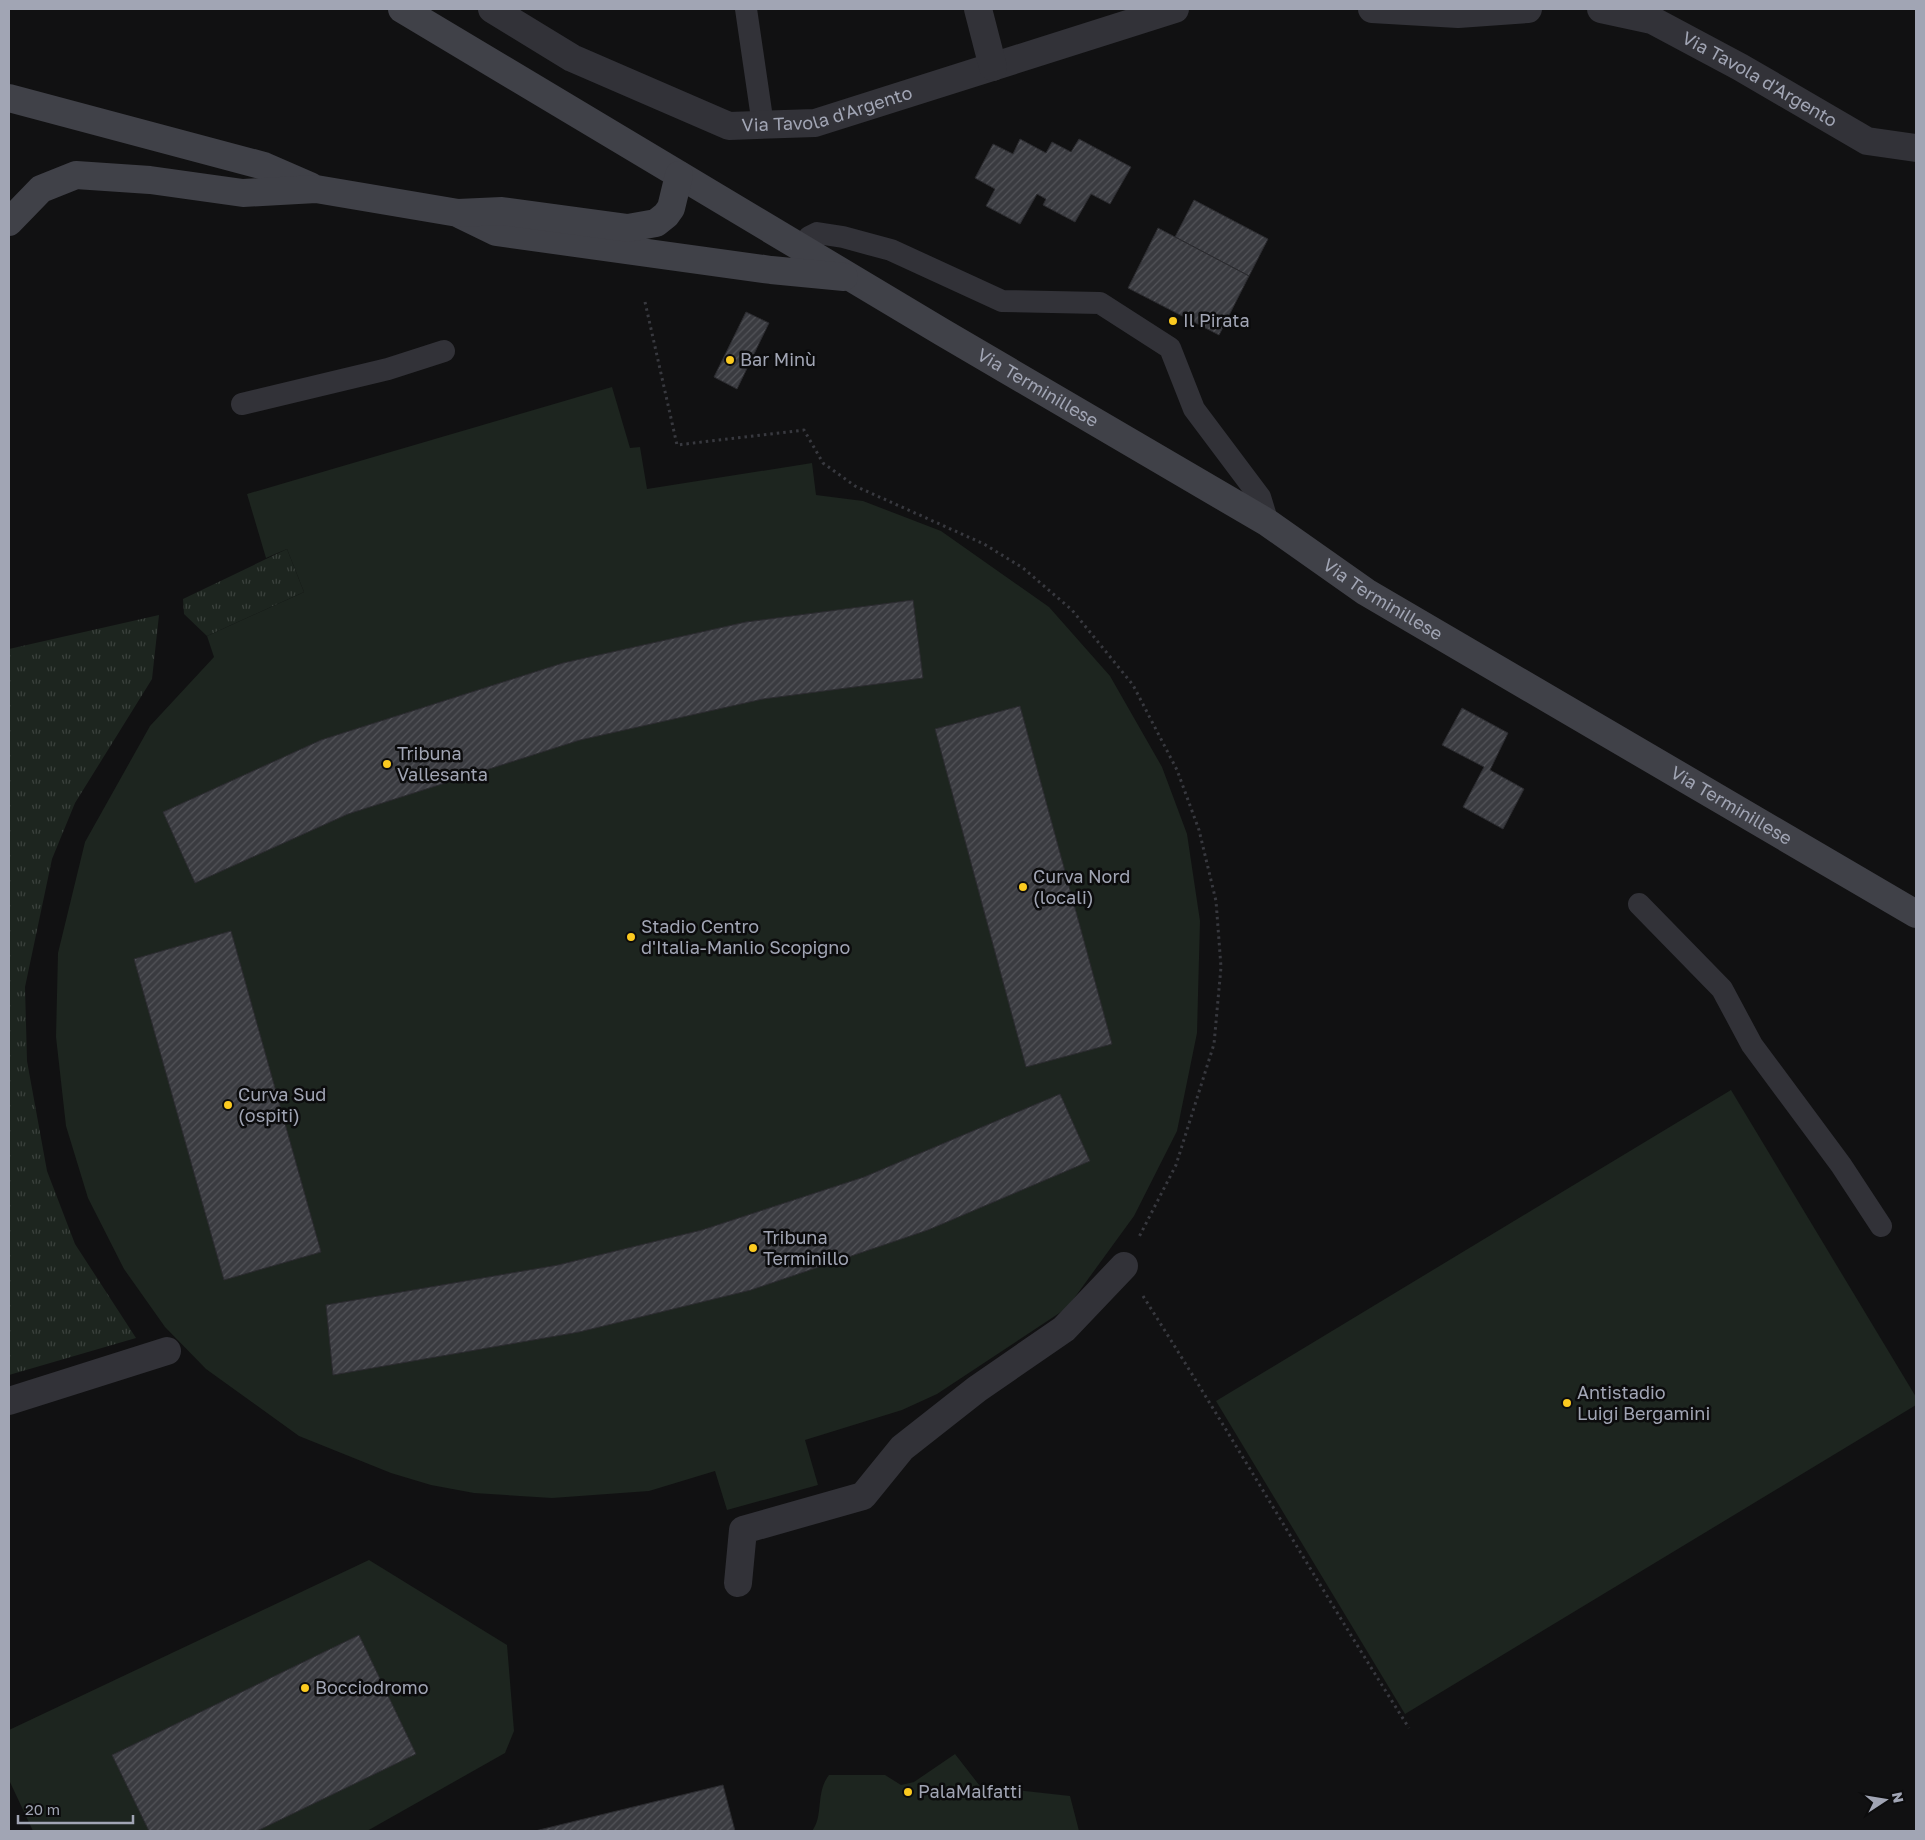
<svg xmlns="http://www.w3.org/2000/svg" width="1925" height="1840" font-family="'Golos Text',sans-serif">
<style>
.grass{fill:url(#grass-tufts)}
.pitch{fill:#1d251f}
.building{fill:url(#building-hatch);stroke:#2b2b2f}
.lines{fill:none;stroke-linecap:round;stroke-linejoin:round}
.path{stroke:#38393f;stroke-width:3;stroke-dasharray:2.5 4;stroke-linecap:butt}
.lane{stroke:#323238;stroke-width:22}
.street{stroke:#323238;stroke-width:28}
.secondary{stroke:#404148;stroke-width:28}
.poi-dot{fill:#fbca20;stroke:#0c0c0d;stroke-width:2}
.labels{text-anchor:middle;stroke-width:5;stroke-linejoin:round;paint-order:stroke}
.street-label{font-size:18px;fill:#a1a5b4;stroke:#0c0c0d}
.poi-label{font-size:18px;fill:#a1a5b4;stroke:#0c0c0d;text-anchor:start}
</style>
<defs>
<pattern id="grass-tufts" width="24" height="20" patternUnits="userSpaceOnUse" patternTransform="scale(1.25)"><rect width="24" height="20" fill="#1d251f"/><path d="M3 7l-1-3M5 7V3M7 7l1-3M15 17l-1-3M17 17v-4M19 17l1-3" fill="none" stroke="#3b423d"/></pattern>
<pattern id="building-hatch" width="6" height="6" patternUnits="userSpaceOnUse" patternTransform="scale(1.25)"><rect width="6" height="6" fill="#3a3b40"/><path d="M-1 1l2-2M0 6l6-6M5 7l2-2" fill="none" stroke="#535459"/></pattern>
</defs>
<rect width="100%" height="100%" fill="#111112"/>
<g class="grass">
<path d="M287,549L304,592L207,636L184,614L183,599Z"/>
<path d="M159,615L152,679L75,803L52,859L25,987L27,1061L47,1171L75,1244L136,1338L9,1375V649Z"/>
</g>
<g class="pitch">
<path d="M612,387L630,448L640,447L647,489L812,463L816,495L863,501L941,531L1049,607L1110,676L1162,767L1187,834L1200,921L1197,1033L1177,1131L1134,1216L1067,1308L937,1394L902,1410L805,1440L818,1485L727,1510L715,1471L649,1491L552,1498L474,1493L431,1485L391,1473L299,1436L206,1369L165,1327L124,1269L88,1198L66,1126L56,1037L58,953L85,842L150,726L214,657L207,636L304,592L287,549L266,558L247,494Z"/>
<path d="M1731,1090L1916,1397V1405L1405,1714L1216,1401Z"/>
<path d="M369,1560L507,1645L514,1731L505,1753L367,1831H33L9,1780V1730Z"/>
<path d="M955,1754L983,1790L1007,1793L1016,1790L1070,1796L1079,1831H812C824,1816 815,1793 829,1775H885L901,1785L914,1782Z"/>
</g>
<g class="building">
<path d="M1020,139L1046,153L1052,142L1071,152L1079,139L1131,167L1110,204L1091,194L1075,222L1043,205L1046,199L1037,194L1020,224L986,206L995,189L975,178L993,144L1013,154Z"/>
<path d="M1194,200L1268,239L1249,276L1175,237Z"/>
<path d="M1158,228L1249,276L1219,335L1128,288Z"/>
<path d="M746,312L769,323L737,389L714,377Z"/>
<path d="M913,600L923,678L763,699L580,740L348,814L195,883L163,812L321,740L563,663L746,622Z"/>
<path d="M1020,706L1112,1044L1026,1067L935,729Z"/>
<path d="M1462,708L1508,733L1490,770L1524,789L1503,829L1463,807L1484,767L1442,745Z"/>
<path d="M231,931L321,1252L224,1280L134,959Z"/>
<path d="M1060,1094L1090,1161L928,1230L751,1290L579,1332L333,1375L326,1305L558,1265L702,1230L864,1177Z"/>
<path d="M359,1635L416,1754L257,1831H149L112,1755Z"/>
<path d="M723,1785L735,1831H535Z"/>
</g>
<g class="lines">
<g class="path">
<path d="M645,302L677,445L804,430L823,463L855,486L984,544L1023,568L1072,610L1133,685L1177,770L1199,830L1216,901L1221,967L1214,1044L1176,1165L1139,1237"/>
<path d="M1143,1296C1234,1439 1318,1585 1409,1728"/>
</g>
<g class="lane">
<path d="M746,9L763,125"/>
<path d="M803,249L809,237L817,233L843,237L891,250L1002,301L1100,303L1170,348L1194,409L1260,497L1268,523"/>
<path d="M242,404L388,369L444,351"/>
<path d="M1639,904L1722,989L1752,1045L1841,1165L1881,1226"/>
</g>
<g class="street">
<path id="s1" d="M492,9L572,58L729,126L815,123L1175,9"/>
<path d="M978,9L993,67"/>
<path d="M1372,9L1458,14L1528,9"/>
<path id="s2" d="M1601,9L1652,20L1740,67L1867,141L1916,148"/>
<path d="M9,1401L167,1351"/>
<path d="M738,1583L743,1530L863,1496L902,1448L977,1389L1064,1329L1124,1266"/>
</g>
<g class="secondary">
<path id="s3" d="M402,9L942,332L1268,523L1366,592L1916,914"/>
<path d="M9,98L264,166L310,186"/>
<path d="M461,215L496,232L771,270L844,277"/>
<path d="M9,222L41,189L76,175L150,180L243,193L316,189L458,213L502,211L628,228L656,223L666,215L671,208L679,175"/>
</g>
</g>
<g class="poi-dot">
<circle cx="1173" cy="321" r="5"/>
<circle cx="730" cy="360" r="5"/>
<circle cx="387" cy="764" r="5"/>
<circle cx="1023" cy="887" r="5"/>
<circle cx="631" cy="937" r="5"/>
<circle cx="228" cy="1105" r="5"/>
<circle cx="753" cy="1248" r="5"/>
<circle cx="1567" cy="1403" r="5"/>
<circle cx="305" cy="1688" r="5"/>
<circle cx="908" cy="1792" r="5"/>
</g>
<g class="labels">
<g class="street-label">
<text dy="6" stroke="none"><textPath href="#s2" startOffset="175">Via Tavola d'Argento</textPath></text>
<text dy="6" stroke="none"><textPath href="#s1" startOffset="365">Via Tavola d'Argento</textPath></text>
<text dy="6" stroke="none"><textPath href="#s3" startOffset="740">Via Terminillese</textPath></text>
<text dy="6" stroke="none"><textPath href="#s3" startOffset="1145">Via Terminillese</textPath></text>
<text dy="6" stroke="none"><textPath href="#s3" startOffset="1550">Via Terminillese</textPath></text>
</g>
<g class="poi-label">
<text x="1183" y="327">Il Pirata</text>
<text x="740" y="366">Bar Minù</text>
<text x="397" y="760">Tribuna<tspan x="397" dy="21">Vallesanta</tspan></text>
<text x="1033" y="883">Curva Nord<tspan x="1033" dy="21">(locali)</tspan></text>
<text x="641" y="933">Stadio Centro<tspan x="641" dy="21">d'Italia-Manlio Scopigno</tspan></text>
<text x="238" y="1101">Curva Sud<tspan x="238" dy="21">(ospiti)</tspan></text>
<text x="763" y="1244">Tribuna<tspan x="763" dy="21">Terminillo</tspan></text>
<text x="1577" y="1399">Antistadio<tspan x="1577" dy="21">Luigi Bergamini</tspan></text>
<text x="315" y="1694">Bocciodromo</text>
<text x="918" y="1798">PalaMalfatti</text>
</g>
</g>
<rect width="1925" height="1840" fill="none" stroke="#a1a5b4" stroke-width="20"/>
<g transform="translate(1885 1800) rotate(78)" stroke="#0c0c0d" stroke-width="4" paint-order="stroke">
<path d="M0-4L9 19L0 12L-9 19Z" fill="#a1a5b4"/>
<text y="-8" font-size="14" font-weight="bold" text-anchor="middle" fill="#a1a5b4">N</text>
</g>
<path d="M18 1815v8h115v-8" fill="none" stroke="#a1a5b4" stroke-width="2.5"/>
<text x="25" y="1815" font-size="15" fill="#a1a5b4" stroke="#0c0c0d" stroke-width="4" paint-order="stroke">20 m</text>
</svg>
